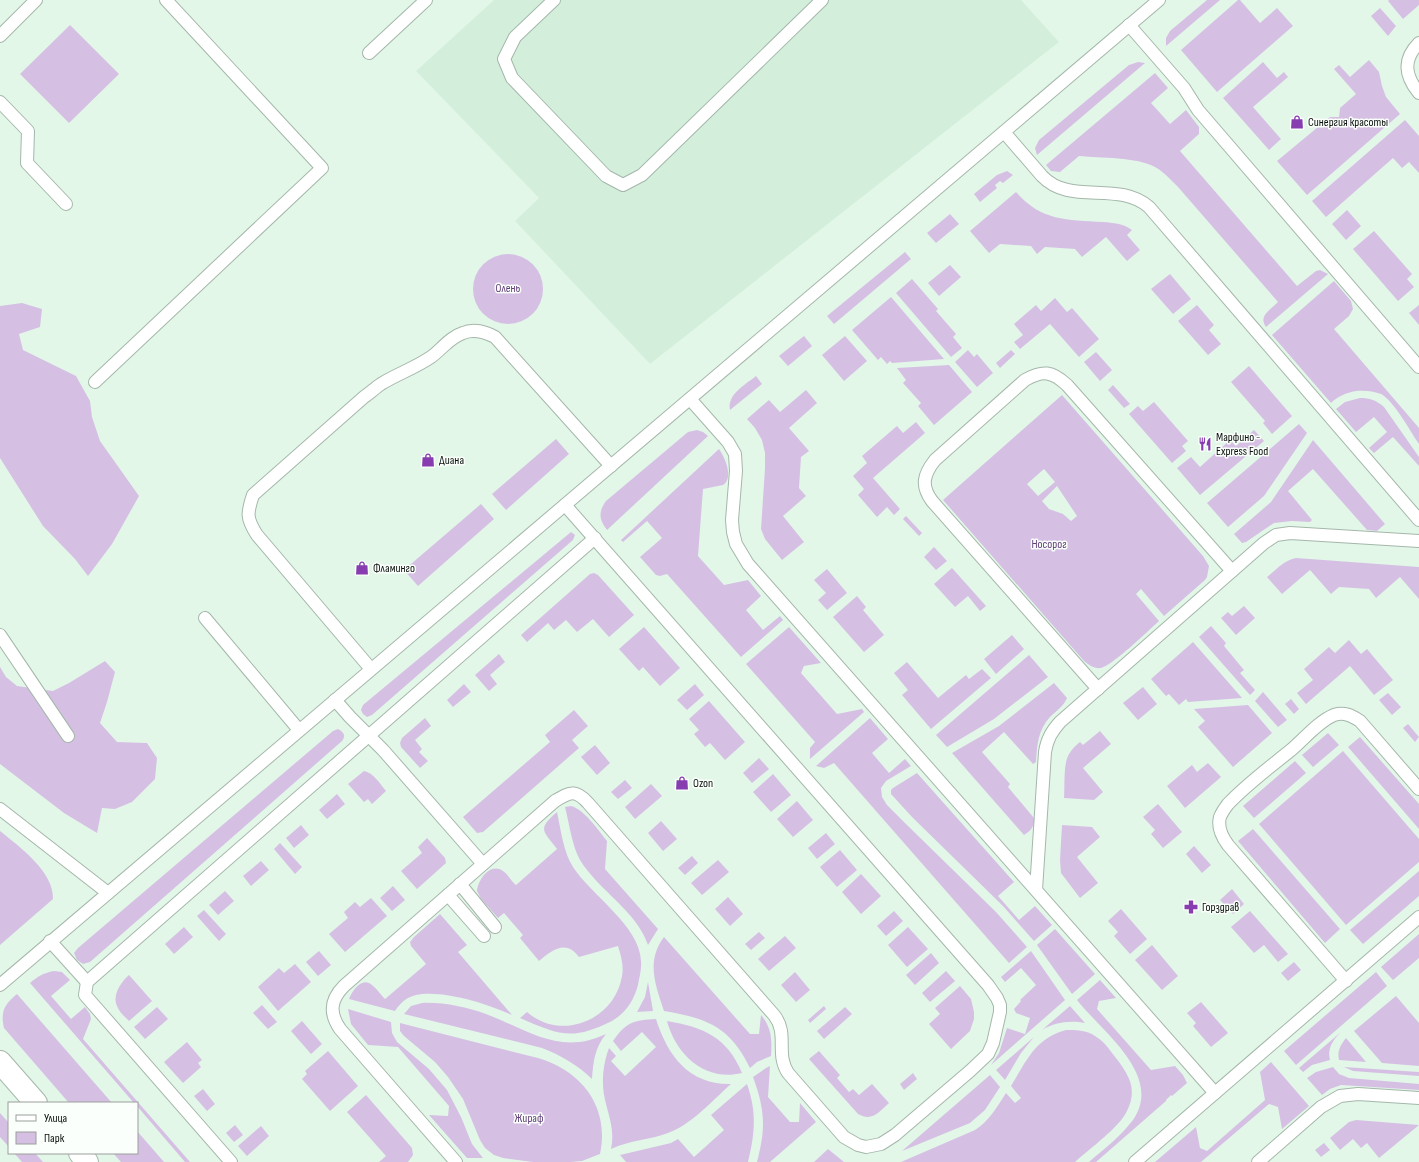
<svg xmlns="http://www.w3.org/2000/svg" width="1419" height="1162" font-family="'Sofia Sans Condensed',sans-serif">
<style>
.built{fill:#d3efdc}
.green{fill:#d5c0e4;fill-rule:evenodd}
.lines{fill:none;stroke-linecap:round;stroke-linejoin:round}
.service-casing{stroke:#a4b7aa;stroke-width:14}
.minor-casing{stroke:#a4b7aa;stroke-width:24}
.service{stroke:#fff;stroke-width:12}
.minor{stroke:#fff;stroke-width:22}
.labels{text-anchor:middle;stroke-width:3;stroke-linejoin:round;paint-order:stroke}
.poi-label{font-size:12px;fill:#0a100c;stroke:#fbfffc;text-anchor:start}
.park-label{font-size:12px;fill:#614076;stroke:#fbfffc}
</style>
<rect width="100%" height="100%" fill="#e3f7e9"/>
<path class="built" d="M494,0H1021L1059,42L650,364L515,221L539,198L416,71Z"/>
<g class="green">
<path d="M1207,0H1220L1166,46V38L1170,31Z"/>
<path d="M1238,0H1240L1260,23L1277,8L1293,26L1217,92L1181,50Z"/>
<path d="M1389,0H1419V5L1403,19L1388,1Z"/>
<path d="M1380,8L1396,26L1388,36L1371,16Z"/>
<path d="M70,25L119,74L69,123L20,74Z"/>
<path d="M1369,60L1379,72L1382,86L1386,97L1400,114L1307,195L1277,161L1330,117H1339L1340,108L1356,94L1334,69L1339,65L1350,77Z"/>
<path d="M1138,62L1145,63L1037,155L1035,148L1039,140L1129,65Z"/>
<path d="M1263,62L1277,78L1284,72L1288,77L1253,107L1281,139L1269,150L1223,98Z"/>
<path d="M1155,73L1168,88L1151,103L1170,124L1186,110L1199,127V134L1180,151L1297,286L1316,271L1320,270L1328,274L1266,327C1258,316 1270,310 1278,302L1178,187C1171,180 1164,172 1155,167C1137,157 1100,158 1079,156L1060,172L1051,171L1046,165Z"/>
<path d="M1405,120L1419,136V173L1409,162L1402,168L1393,158L1326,217L1312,201Z"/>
<path d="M1007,171L1013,175L1003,183L1000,181L995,185L997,188L980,202L974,194L997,175Z"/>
<path d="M1016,192C1041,221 1067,220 1103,222C1113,223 1123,223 1132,230L1127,235L1140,250L1127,261L1106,237L1082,257L1075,249L1045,247L1037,254L1031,246L1000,244L989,253L970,231Z"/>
<path d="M1347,210L1361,226L1346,240L1332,224Z"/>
<path d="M950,214L959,224L936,243L927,233Z"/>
<path d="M1374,231L1412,274L1407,279L1414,287L1398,301L1353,249Z"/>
<path d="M905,252L911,259L834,324L827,316Z"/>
<circle cx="508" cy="289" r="35"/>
<path d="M950,265L961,277L939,296L928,283Z"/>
<path d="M1170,274L1191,299L1173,314L1151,289Z"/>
<path d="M912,279L938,309L936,311L956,334L953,337L962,348L951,357L896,293Z"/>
<path d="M1334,281L1351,301L1353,309L1349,316L1334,329L1419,428V444C1410,431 1394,401 1381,394C1374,391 1363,390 1356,391C1346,393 1338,396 1331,403L1272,335Z"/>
<path d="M891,297L944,359L892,363L890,361L887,364L881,357L878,360L852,330Z"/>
<path d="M1055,298L1067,312L1072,308L1099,339L1079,357L1050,324L1020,349L1014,342L1023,335L1014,324L1036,305L1041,311Z"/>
<path d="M22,303L42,309L40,327L19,334L23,350L76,376L90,401L92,417L100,441L139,496L112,544L88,576L75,559L43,526L0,458V306Z"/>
<path d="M1197,305L1214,325L1209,330L1221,344L1208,355L1178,321Z"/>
<path d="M1419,305V325L1409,313Z"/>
<path d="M804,336L812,346L788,366L779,356Z"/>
<path d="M845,336L867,361L844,381L822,355Z"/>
<path d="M968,350L974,357L977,354L993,373L977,387L955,362Z"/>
<path d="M1011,350L1015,354L1000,368L996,363Z"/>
<path d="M1096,352L1112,370L1100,381L1084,362Z"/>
<path d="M949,365L972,392L934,425L918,406L921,403L903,383L906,380L897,368Z"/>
<path d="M1249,366L1292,416L1272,434L1263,423L1265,421L1231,382Z"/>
<path d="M756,376L762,384L730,410C727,394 745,385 756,376Z"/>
<path d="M1113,385L1130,404L1124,408L1108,390Z"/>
<path d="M806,390L817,403L789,428L809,451L801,457L799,488L806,496L783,516L804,542L782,560L765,539L761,529L765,468V453L762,440L755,428L747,419L769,400L780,412Z"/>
<path d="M1062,395L1203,556L1209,566L1207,577L1205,580L1164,616L1141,589L1136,594L1159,621C1148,631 1113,665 1101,668C1094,669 1089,665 1084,661L943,500ZM1044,469L1055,482L1038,496L1027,484ZM1057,486L1077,516L1071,521L1063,514L1049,509L1042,501Z"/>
<path d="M1360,398C1370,398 1376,400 1384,407L1419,457V466L1393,437L1374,453L1369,448L1387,432L1374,417L1356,432L1336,409L1345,402Z"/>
<path d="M1154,402L1188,441L1182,446L1186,451L1172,463L1129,414L1138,406L1143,411Z"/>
<path d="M916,422L925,433L873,478L900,509L894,515L887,507L877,517L858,495L864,489L853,476L867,463L862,456L897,426L903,433Z"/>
<path d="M1299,424L1307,433L1264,496L1228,527L1207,503Z"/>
<path d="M697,430L703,432L708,436L607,530C599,520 598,512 606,501L688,432Z"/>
<path d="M1254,430L1264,441L1200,495L1177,468L1191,457L1200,467L1230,440L1236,446Z"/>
<path d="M556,439L569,454L506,510L492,494Z"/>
<path d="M1313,440L1385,524L1377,531L1367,530L1313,469L1288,491L1312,520L1310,522L1292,521L1274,523L1246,542L1242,543L1234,534L1271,502Z"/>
<path d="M719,449C725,457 734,478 723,485L703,489L698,556L724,585L748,580L761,596L746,610L763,630L780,616L783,620L741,657L667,574L660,576L656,575L640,557L662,538L647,521L623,542L621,540Z"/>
<path d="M481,504L494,519L418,586L404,570Z"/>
<path d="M906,516L922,533L919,536L903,519Z"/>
<path d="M571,532L575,535L573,540L372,715L367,717L363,714L361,710L363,705Z"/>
<path d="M934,547L947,561L936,570L924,557Z"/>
<path d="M1296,558L1419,567V599L1400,577L1376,598L1369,589L1339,587L1331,594L1310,570L1282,594L1267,577C1276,570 1284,560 1296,558Z"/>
<path d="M952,568L986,606L980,611L968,596L955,607L934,584Z"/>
<path d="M827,569L847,593L827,610L818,600L826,593L814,580Z"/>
<path d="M594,573L598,575L634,615L609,637L593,619L577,632L566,620L554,630L548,623L527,642L521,635L590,574Z"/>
<path d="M857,596L866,607L863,610L884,635L864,652L833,617Z"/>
<path d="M1244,606L1255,618L1236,635L1221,618L1228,612L1232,616Z"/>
<path d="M1211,626L1226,643L1224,646L1244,670L1240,673L1255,690L1250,695L1199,637Z"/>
<path d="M644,627L680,668L660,686L643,667L639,671L619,649Z"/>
<path d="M789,627L821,663L804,666L801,673L837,714L862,709L864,712L810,759V748L815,742L746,664Z"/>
<path d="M1012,635L1024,649L996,674L984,659Z"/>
<path d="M1349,640L1361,654L1367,649L1393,680L1374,695L1350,666L1306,704L1297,693L1313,680L1304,669L1329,647L1335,653Z"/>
<path d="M1193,642L1242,698L1188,702L1186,699L1179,705L1169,694L1166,696L1151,679Z"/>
<path d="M499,654L505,662L490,675L497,684L489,691L475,675Z"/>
<path d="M1029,655L1048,677L994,719L947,747L936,735Z"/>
<path d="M105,661L115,672L107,702L100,723L117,742L147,743L157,758L155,779L132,802L115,809L102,808L97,833L64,813L0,764V667L6,677L17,686L53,691L69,683Z"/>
<path d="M907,662L938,698L966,675L969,679L982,669L991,678L931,729L902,695L908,690L894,673Z"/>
<path d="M1054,683L1067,698C1064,706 1056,711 1050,717C1038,730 1037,745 1036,762L1033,764L1004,732L982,752L1010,784L1008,787L1034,818C1035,826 1031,831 1024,835L952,753L999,726Z"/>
<path d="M464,684L471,692L453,707L447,700Z"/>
<path d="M695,684L704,695L687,710L677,700Z"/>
<path d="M1143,687L1157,704L1138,720L1123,703Z"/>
<path d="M1263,692L1287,720L1278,727L1255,701Z"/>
<path d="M1388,693L1401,707L1392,715L1379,700Z"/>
<path d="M1291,699L1299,709L1294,714L1285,704Z"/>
<path d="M709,701L745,742L725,760L710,743L705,747L694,734L699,730L689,719Z"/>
<path d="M1248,705L1272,733L1233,767L1198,727L1205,721L1194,709Z"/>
<path d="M574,710L588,726L572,740L579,748L483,832L477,833L463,817L550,742L545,735Z"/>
<path d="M425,718L431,726L415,740L422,749L419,752L428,761L420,768L401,747L400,743L402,738Z"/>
<path d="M870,718L888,739L872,753L889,773L905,759L911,766L886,781L881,788L882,797L887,805L905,823L996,912L1027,947L1009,963L834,763L824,768L816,766Z"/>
<path d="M1408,724L1419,737L1415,742L1403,728Z"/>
<path d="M338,729C344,732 346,736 342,741L90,962L83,964L77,960L74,953L78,948L333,731Z"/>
<path d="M1100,731L1111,744L1083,768L1103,792L1094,800L1064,798C1065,786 1063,764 1069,754C1072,749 1076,745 1080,742L1083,745Z"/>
<path d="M1328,733L1339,745L1313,767L1302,755Z"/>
<path d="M1360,737L1419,804V829L1348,747Z"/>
<path d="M595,745L610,763L597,775L581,757Z"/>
<path d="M1343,751L1419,839V862L1346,925L1259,824Z"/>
<path d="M759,758L769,769L752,783L743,773Z"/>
<path d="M1295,761L1306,773L1254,818L1243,806Z"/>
<path d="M1208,763L1221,777L1185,808L1167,786L1192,765L1197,772Z"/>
<path d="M364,771C373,772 381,785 386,791L372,804L368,799L364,802L348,784Z"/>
<path d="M917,773L1014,882L998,896L1019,920L1035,906L1052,925L1034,941L1003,906L912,817L891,794V790L893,788Z"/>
<path d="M773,774L791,795L771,812L753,792Z"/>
<path d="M625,780L632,788L618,799L611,792Z"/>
<path d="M651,784L662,796L635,819L625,807Z"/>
<path d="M337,794L345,804L327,819L319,810Z"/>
<path d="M797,801L813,820L793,837L777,819Z"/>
<path d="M1158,804L1182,832L1163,848L1151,834L1155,830L1143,817Z"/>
<path d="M571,806C584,809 599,831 607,841L605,869L658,929L648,945C636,910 599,891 580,860C572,846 569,822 565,807Z"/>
<path d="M557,812C561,830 563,851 573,867C591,895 640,926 641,961C642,969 639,978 638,985C634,1000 626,1013 612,1021C572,1041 559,1035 520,1018L527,1012C561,1042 615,1020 622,976C624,966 621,956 618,946L579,957C566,939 552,950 539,961L520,938L523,935L504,913L498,918L481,899L477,891C478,880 490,862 503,871C508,874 511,881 516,885L557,849C544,831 536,830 557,812Z"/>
<path d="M661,821L677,839L663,851L648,833Z"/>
<path d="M301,825L309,835L294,848L286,838Z"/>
<path d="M1062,825L1092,827L1100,837L1077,857L1098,883L1080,898L1061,873L1060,860Z"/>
<path d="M1253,829L1340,929L1325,943L1238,841Z"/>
<path d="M0,831C20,847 54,872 53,899L0,945Z"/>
<path d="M826,833L835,844L817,859L808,848Z"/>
<path d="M427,838L445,858L446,863L417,889L401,871L422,853L418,847Z"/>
<path d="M280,843L302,867L295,874L274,849Z"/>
<path d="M1194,846L1211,865L1202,873L1186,854Z"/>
<path d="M840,850L857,870L837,887L820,867Z"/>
<path d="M692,856L698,863L685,875L678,868Z"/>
<path d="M718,860L729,872L702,895L691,883Z"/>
<path d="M261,861L269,870L251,886L243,876Z"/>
<path d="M1419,871V896L1363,944L1350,930Z"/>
<path d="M861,874L881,896L861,914L842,892Z"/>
<path d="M393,886L405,900L392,911L380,898Z"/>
<path d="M1232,889L1244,904L1233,914L1220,900Z"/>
<path d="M225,891L234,901L218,915L209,905Z"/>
<path d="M728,897L743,914L730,926L715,909Z"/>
<path d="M371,898L387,916L345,952L329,934L348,918L344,912L355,902L360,907Z"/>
<path d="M1121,909L1147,939L1130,954L1114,936L1118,932L1108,921Z"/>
<path d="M204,910L226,934L219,941L197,916Z"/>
<path d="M894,911L903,921L886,936L877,926Z"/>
<path d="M1250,911L1288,954L1278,962L1264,945L1254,953L1231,927Z"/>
<path d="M440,914L467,945L458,952L512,1015C489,1004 441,989 416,995C407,997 400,1003 395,1011L349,999C352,991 362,976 372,985C377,989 381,995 385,999L426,964L411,946L410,942L414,937Z"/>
<path d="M184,927L193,937L174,954L165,944Z"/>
<path d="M908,927L928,949L907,967L888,945Z"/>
<path d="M1055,929L1095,974L1072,994L1037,945Z"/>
<path d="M759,932L765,938L751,950L745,944Z"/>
<path d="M1419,934V958L1393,980L1381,967Z"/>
<path d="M785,936L796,948L769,971L758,959Z"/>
<path d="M664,937L750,1034H759L761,1015C772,1028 772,1040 771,1056L757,1062L750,1068C730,1027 707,1018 664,1011C655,984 646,961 664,937Z"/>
<path d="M1152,945L1178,976L1162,990L1135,960Z"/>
<path d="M319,951L331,965L318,976L306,962Z"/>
<path d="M1031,951L1065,1000L991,1065L999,1053L1007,1028L1025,1034L1030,1018L1016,1013L1014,1009L1021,1001L1020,1000L1036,985L1021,968L1005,982L1001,977Z"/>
<path d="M931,953L939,963L915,985L906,975Z"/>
<path d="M1294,962L1301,970L1288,981L1281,973Z"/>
<path d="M295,964L311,982L278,1011L258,987L279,968L284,973Z"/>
<path d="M54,971L62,972L70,980L51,996L71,1019L85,1007L90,1014L91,1019L83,1039L190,1162H185L137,1106V1103H134L30,983C37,977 43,973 54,971Z"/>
<path d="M946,971L955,981L930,1002L922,993Z"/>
<path d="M795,972L810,990L796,1002L781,985Z"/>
<path d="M1376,972L1387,986L1296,1065L1284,1051Z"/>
<path d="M129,975L152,1001L129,1021C125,1017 119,1012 117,1006C112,995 121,982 129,975Z"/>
<path d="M1100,980L1116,998L1099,1001L1097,1009L1151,1070L1175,1066L1183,1075L1187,1083L1172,1096L1171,1095L1166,1100V1101L1096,1162H1089C1104,1149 1121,1136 1133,1120C1164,1075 1101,1031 1077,1000Z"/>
<path d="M648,982L653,1011L637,1012L645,997Z"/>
<path d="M960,986L971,999L974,1012V1019L970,1031L951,1049L929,1024L940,1014L935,1008Z"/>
<path d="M17,994L112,1103H69L4,1028C0,1011 5,1004 17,994Z"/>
<path d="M1396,996L1419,1023V1066L1382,1063L1354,1031Z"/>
<path d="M1201,1002L1228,1033L1211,1047L1193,1026L1196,1023L1187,1013Z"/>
<path d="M422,1003C443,1002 466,1007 486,1014C528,1030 560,1056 606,1034C595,1047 593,1062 592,1079C578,1065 560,1055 542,1048L404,1014L411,1006Z"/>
<path d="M262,1005L277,1022L268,1029L253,1013Z"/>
<path d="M824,1006L826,1009L810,1023L808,1020Z"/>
<path d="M1070,1006L1085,1023C1071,1020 1054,1022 1042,1030Z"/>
<path d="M157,1007L168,1019L145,1039L134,1027Z"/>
<path d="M845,1007L852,1014L824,1039L817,1031Z"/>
<path d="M348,1009L391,1022L392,1033L397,1042L429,1069L447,1090L461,1117L472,1144L483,1158H467L429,1115L448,1116L449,1106L398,1047L368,1045L351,1024Z"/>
<path d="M656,1019C668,1057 690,1085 731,1084C713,1100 691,1125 668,1133C650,1140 630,1140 611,1149C615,1131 609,1117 605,1100C601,1082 603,1064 609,1048L616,1056L611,1061L625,1076L656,1047L642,1032L621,1051L613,1041C626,1022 634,1020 656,1019Z"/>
<path d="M302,1021L322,1044L311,1054L291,1031Z"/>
<path d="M667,1021C703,1027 727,1037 742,1073C705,1082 676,1055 667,1021Z"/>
<path d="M400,1023L538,1058C582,1071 610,1107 600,1154L582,1161L571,1162H533L503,1158L494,1155L485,1148L480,1140L463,1099L448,1077L435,1062L404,1036L400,1031Z"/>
<path d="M1066,1030C1075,1030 1087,1030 1095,1036C1102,1040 1108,1047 1112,1053C1127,1072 1139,1087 1127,1111C1119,1128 1089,1149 1075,1162H901L975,1130C989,1121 997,1107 1006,1093L1015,1103L1021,1098L1011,1086C1026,1062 1035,1038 1066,1030Z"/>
<path d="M1341,1032C1333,1040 1327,1048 1330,1060L1312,1065L1303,1072L1299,1068Z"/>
<path d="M1034,1037L1021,1053L1005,1080L996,1070Z"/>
<path d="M1346,1038L1366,1062L1339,1060C1337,1051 1340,1046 1346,1038Z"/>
<path d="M187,1042L202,1060L198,1063L201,1067L183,1083L164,1062Z"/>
<path d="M328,1051L358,1086L330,1111L302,1079L307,1074L305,1071Z"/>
<path d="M819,1051L840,1075L837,1078L849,1092L853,1089L859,1095L872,1084L889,1103C879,1112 872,1122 858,1114L809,1059Z"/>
<path d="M1271,1062L1309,1106L1282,1129L1278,1107L1269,1104L1201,1162H1155L1196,1127L1200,1148L1207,1151L1265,1100L1260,1072Z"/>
<path d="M770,1066L768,1097L790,1122H799L800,1103L816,1122L770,1162H757C766,1128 765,1110 753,1077L766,1068Z"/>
<path d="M1333,1067L1339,1074L1349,1078L1419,1084V1090L1341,1085L1330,1089L1322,1095L1307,1078L1316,1072Z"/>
<path d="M1344,1067L1419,1072V1076L1353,1071Z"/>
<path d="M913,1073L917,1079L904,1090L900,1084Z"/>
<path d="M990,1075L1000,1087L985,1110L970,1123L902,1151Z"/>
<path d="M747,1084C757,1113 755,1133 748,1162H626L620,1155L671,1143L678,1139L694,1157L724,1130L711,1115Z"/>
<path d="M203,1089L215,1104L207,1111L194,1096Z"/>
<path d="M366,1095L412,1148L413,1155L408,1162H379L386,1156L347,1112Z"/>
<path d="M0,1113L9,1123V1147L0,1137Z"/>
<path d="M1356,1120L1419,1125L1379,1158L1367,1143L1361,1148L1353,1139L1340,1150L1330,1138L1349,1122Z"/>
<path d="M235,1125L243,1135L234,1142L226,1133Z"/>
<path d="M261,1126L269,1136L247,1156L238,1146Z"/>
<path d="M137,1131L164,1162H121L113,1153H137Z"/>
<path d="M1324,1143L1330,1150L1321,1157L1315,1150Z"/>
<path d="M828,1149L844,1162H814Z"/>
<path d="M14,1153H35L43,1162H22Z"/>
</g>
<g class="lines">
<g class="service-casing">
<g id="service">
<path d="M554,0L515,37L504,59L512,78L606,176L623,185L642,175L822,0"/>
<path d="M1129,25L1184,88L1198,110L1419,367"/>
<path d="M0,36L36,0"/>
<path d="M1419,43C1402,60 1405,76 1419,93"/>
<path d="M369,53L426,0"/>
<path d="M0,102L28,131L27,163L66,204"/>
<path d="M1004,132L1042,176C1070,206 1118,180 1149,207L1419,520"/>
<path d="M95,382L322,168L166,0"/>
<path d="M690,399L728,442L735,454L736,471L732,520L733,532L736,544L748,564L1215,1093"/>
<path d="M205,618L299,730"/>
<path d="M0,635L68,736"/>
<path d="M371,669L257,535C246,518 247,513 253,495L364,397C370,393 375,388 381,384C397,374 415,368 431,357C441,350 450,337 463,333C474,328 485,332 495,337L611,466"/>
<path d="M1098,689L932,501C921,486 923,475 935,460L1025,380C1043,370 1052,371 1067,385L1232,571"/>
<path d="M335,700L350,717L383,750L483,864"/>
<path d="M0,809L108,893"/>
<path d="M460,884L495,927"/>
<path d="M1036,890L1045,752C1047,739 1052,731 1060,722L1264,543L1276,535L1290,533L1419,541"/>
<path d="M448,895L484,936"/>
<path d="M50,941L87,982"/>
<path d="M1346,981L1228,845C1222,837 1217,828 1220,817C1222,812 1225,808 1228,804C1247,784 1270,767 1291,750C1304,739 1319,721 1334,715C1344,712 1351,715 1360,721L1419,789"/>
<path d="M0,985L1159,0"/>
<path d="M231,1162L85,995L87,982L595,538"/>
<path d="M456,1162L340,1029C329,1013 330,1000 344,986L555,801C570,792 575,789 588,803L774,1015C789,1034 775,1053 788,1073L844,1137L858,1145L866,1147L881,1144L895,1135L970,1071L988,1054L993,1043L1000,1012V1005L997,998L988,985L565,505"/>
<path d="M1135,1162L1419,917"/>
<path d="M1258,1162L1321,1107L1340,1096L1358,1094L1419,1098"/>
</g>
</g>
<g class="minor-casing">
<g id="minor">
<path d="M0,1062L36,1103"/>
<path d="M80,1153L87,1162"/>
</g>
</g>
<use href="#service" class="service"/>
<use href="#minor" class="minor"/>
</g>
<defs>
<g id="shop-bare" transform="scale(1.08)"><path d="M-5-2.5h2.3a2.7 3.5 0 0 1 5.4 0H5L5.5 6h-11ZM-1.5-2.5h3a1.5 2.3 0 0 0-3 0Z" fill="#873daf" stroke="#fbfffc" stroke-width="2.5" paint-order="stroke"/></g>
<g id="restaurant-bare" transform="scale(1.08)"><path d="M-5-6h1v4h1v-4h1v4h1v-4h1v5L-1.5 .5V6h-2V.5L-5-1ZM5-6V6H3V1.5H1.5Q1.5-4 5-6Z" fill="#873daf" stroke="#fbfffc" stroke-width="2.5" paint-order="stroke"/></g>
<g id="pharmacy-bare" transform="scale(1.08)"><path d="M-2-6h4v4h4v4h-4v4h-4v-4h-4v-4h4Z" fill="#873daf" stroke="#fbfffc" stroke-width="2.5" paint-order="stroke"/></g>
</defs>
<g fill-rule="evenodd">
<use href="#shop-bare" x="1297" y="122"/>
<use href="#restaurant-bare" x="1205" y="444"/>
<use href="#shop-bare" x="428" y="460"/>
<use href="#shop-bare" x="362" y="568"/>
<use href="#shop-bare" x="682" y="783"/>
<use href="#pharmacy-bare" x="1191" y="907"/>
</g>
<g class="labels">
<g class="poi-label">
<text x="1308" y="126">Синергия красоты</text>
<text x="1216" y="441">Марфино -<tspan x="1216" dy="14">Express Food</tspan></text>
<text x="439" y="464">Диана</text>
<text x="373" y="572">Фламинго</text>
<text x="693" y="787">Ozon</text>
<text x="1202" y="911">Горздрав</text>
</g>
<g class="park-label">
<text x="508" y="292">Олень</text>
<text x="1049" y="548">Носорог</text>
<text x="529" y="1122">Жираф</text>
</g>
</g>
<rect x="8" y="1102" width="130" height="52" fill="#fbfffc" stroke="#9b9f9c"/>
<rect x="16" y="1115" width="20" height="6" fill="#ffffff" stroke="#9b9f9c"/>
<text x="44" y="1122" font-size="12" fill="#0a100c">Улица</text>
<rect x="16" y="1132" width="20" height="12" fill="#d5c0e4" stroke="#9b9f9c"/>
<text x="44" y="1142" font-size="12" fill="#0a100c">Парк</text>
</svg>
